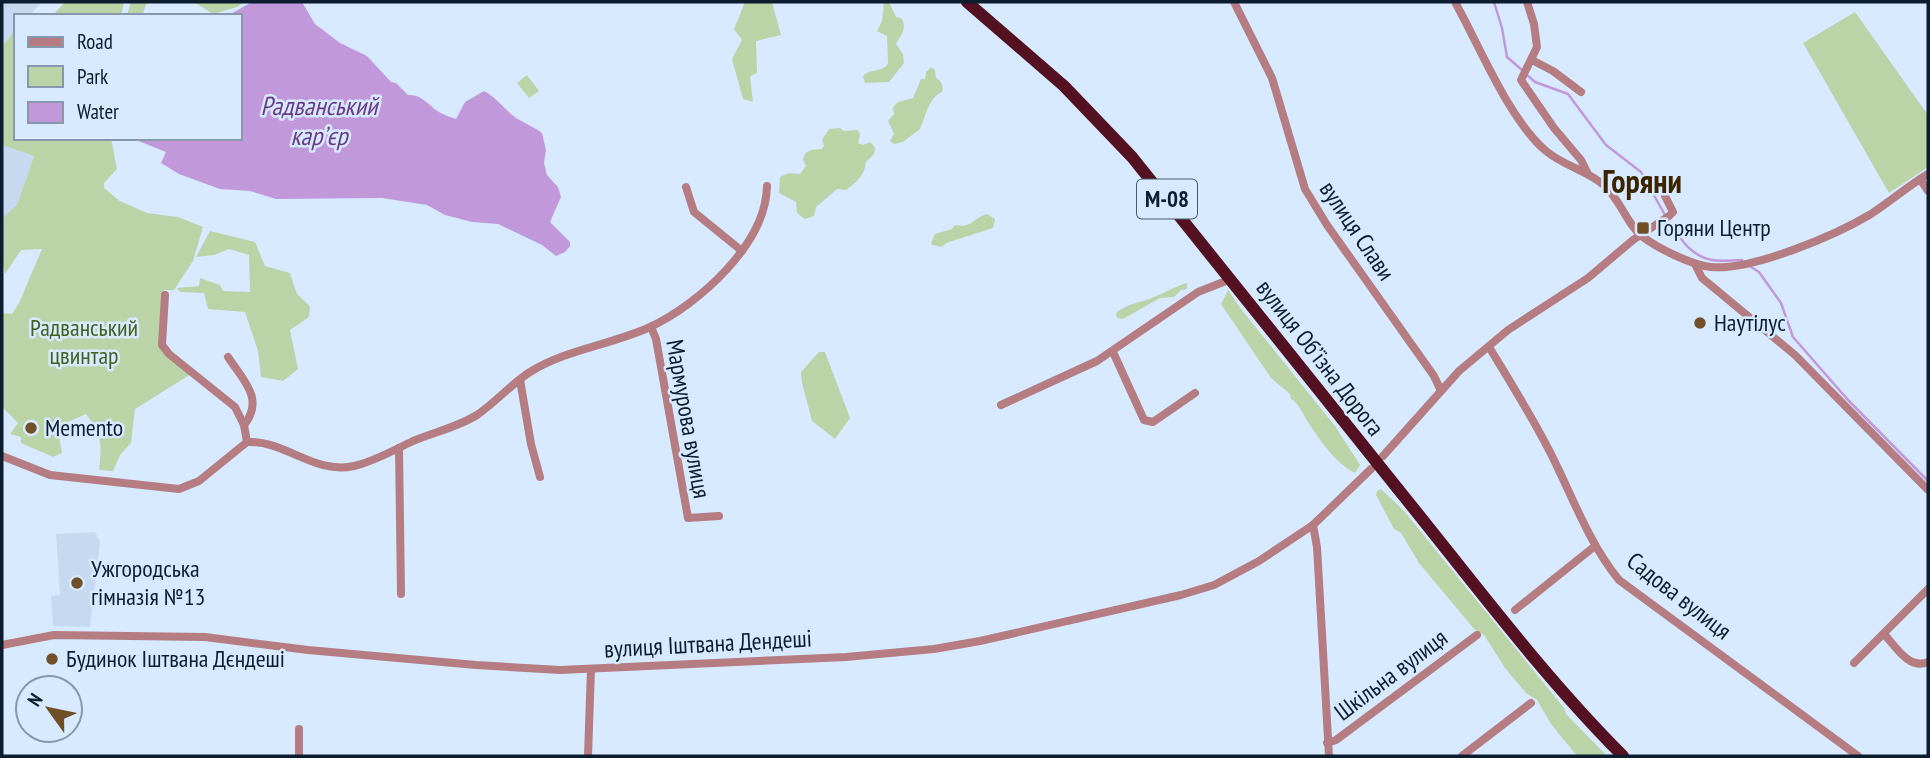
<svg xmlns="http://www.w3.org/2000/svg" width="1930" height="758" font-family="'PT Sans Narrow',sans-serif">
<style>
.built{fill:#c5daf1}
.green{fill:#bbd4a7}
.water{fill:#c199db}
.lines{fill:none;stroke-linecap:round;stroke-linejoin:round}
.stream{stroke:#c199db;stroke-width:2.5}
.minor{stroke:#b57c82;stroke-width:8}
.highway{stroke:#531121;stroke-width:12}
.highway-bridge{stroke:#531121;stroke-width:12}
.poi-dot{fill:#705026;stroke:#d8eaff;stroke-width:2.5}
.labels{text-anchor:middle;stroke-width:5;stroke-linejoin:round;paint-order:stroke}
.shield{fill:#d8eaff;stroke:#485a6d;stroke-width:2}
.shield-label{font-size:23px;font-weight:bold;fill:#0b1d2f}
.poi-label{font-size:24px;fill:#0b1d2f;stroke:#d8eaff;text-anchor:start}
.street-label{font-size:24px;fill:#0b1d2f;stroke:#d8eaff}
.park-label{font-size:24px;fill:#40621c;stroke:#d8eaff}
.water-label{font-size:26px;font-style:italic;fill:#6c3b88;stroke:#d8eaff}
.district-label{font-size:32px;font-weight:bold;fill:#3c2401;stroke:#d8eaff}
</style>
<rect width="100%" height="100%" fill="#d8eaff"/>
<g class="built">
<path d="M2,2H42L29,16H16V30L2,47Z"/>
<path d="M2,145L34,156L17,205L2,218Z"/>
<path d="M95,532L100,542L90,627L53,626L51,596L60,595L56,534Z"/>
</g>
<g class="green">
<path d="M65,2H124L121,16H52Z"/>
<path d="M131,2H147L142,16L127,15Z"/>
<path d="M194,2H244L237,7L213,14Z"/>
<path d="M745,2H772L781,35L756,41L757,73L750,76L753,102L743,99L732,59L742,40L734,29Z"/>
<path d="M884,2H889L896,17L901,18C908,28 901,35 896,44L903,54L904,63L889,82L865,83L863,76C870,68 881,73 888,64L887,36L877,31L882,21Z"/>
<path d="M1855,12L1928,115V167L1889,193L1803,43Z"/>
<path d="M13,33L16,34V138H111L117,169L104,183V188L120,201L147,213L178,217L203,227L193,261L174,290H164L161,348L191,374L135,409L131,443L120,455L113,471L99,470C102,445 102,434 86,414L57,427L62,453L53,457L21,443V437L10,434L18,423L2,407V313L12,314L19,303L42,249L21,250L5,274L2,257V218L17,205L34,156L2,145V47Z"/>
<path d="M931,67L935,70L936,78C941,80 944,86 942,92C928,98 926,116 920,129L903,142L894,144L890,141L894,134L888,121L894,114L893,107L898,102L913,98L921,79H925L926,72Z"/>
<path d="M527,75L539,91L529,98L517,83Z"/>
<path d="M840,128L844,131L858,130L860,135L858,143L863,145L870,142L875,147L874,154L866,162C865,175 856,183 846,190L837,189L816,207L814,216L805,219L797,213L796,202L779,193L780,177L789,173L800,174L806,166L803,160C805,149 812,150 822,149L824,145L822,140L829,129Z"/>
<path d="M987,214L995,219L993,228L946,243L942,247L932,245L931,243L935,234L952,229L955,225C972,229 974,217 987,214Z"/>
<path d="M210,231L255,242L265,266L290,273L297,294L310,306L309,317L290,330L298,369L283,381L261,377L258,351L245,312L208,309L204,293L180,292L177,288L199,286L200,278L220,285L223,291L250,292L249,255L229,249L214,255L196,257Z"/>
<path d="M1187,283V289L1181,290L1174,297L1160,298L1123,319L1117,318L1116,313C1127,303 1141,303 1154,297C1165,293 1175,286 1187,283Z"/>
<path d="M1228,290L1241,309L1335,426L1360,465L1355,473C1335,463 1320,440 1308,422C1303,414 1299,404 1291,399L1290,394L1271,378L1221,304Z"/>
<path d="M819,352H825L850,418L835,439L812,421L802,383L801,372Z"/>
<path d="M1381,489L1404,511L1564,708L1566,714L1607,756H1577L1551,724L1537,700L1526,693L1505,668L1484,635L1474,629L1419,563L1401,533L1394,529L1376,495L1377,491Z"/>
</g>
<path class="water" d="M252,2H302L315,24L340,43L367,56L391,82L396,83L408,95C422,94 428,105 439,112C444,115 450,117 456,119L465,102L484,91C496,97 505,110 516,118C524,123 534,127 542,133L546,150L544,163L547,175L558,187L561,197L550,222L570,242V246L565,252L556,256L542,245L498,224L472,222L445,215L427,205L382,198L276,199L250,191L220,189L179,174L161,163L166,152L131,138H240V16H227Z"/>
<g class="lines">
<g class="stream">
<path d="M1494,2L1502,28L1507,57L1522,70"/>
<path d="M1527,75L1535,82L1568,94L1606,145L1641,172L1665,215"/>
<path d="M1670,223C1681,240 1691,256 1712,260C1721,262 1732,260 1742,260"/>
<path d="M1751,267L1759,272L1781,303L1793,337L1848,400L1928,481"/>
</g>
<g class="minor">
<path d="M1234,2L1272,78L1305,189L1327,225L1434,376L1441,391"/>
<path d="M1455,2C1479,45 1509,120 1546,151C1564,166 1588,171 1605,186C1621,201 1627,225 1643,237C1659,249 1692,265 1711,267C1752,271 1836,235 1871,214C1891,201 1908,186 1928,174"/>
<path d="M1527,2L1534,24L1537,47L1521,80L1554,128L1581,160L1588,174"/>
<path d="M1532,60L1553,71L1581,92"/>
<path d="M1920,179L1928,191"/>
<path d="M686,187L694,212L742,251"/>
<path d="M1695,264L1702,278L1795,355L1928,490"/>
<path d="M165,295L162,345L169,354L235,407L244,425L247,442"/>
<path d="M651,327L656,339L688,518L719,516"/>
<path d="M1489,347C1511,383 1533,418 1552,456C1573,498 1589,543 1619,580L1858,756"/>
<path d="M1113,352L1144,420L1153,422L1195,393"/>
<path d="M228,357C243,380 265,399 244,425"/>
<path d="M520,380L531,444L540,477"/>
<path d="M1001,405L1097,361L1198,292L1231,279"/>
<path d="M399,448L401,594"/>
<path d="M2,456L50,475L179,489L199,481L247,442C285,440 314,475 354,466C375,461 394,450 413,441C434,432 458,427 477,415C496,402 511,384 530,372C567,349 611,345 650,327C699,304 766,244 767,186"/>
<path d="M1383,456L1459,371L1508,330L1588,278L1633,240L1669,216L1673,212L1665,196"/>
<path d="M1313,525L1317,547L1329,756"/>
<path d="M1515,610L1595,546"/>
<path d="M1884,634C1896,647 1909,670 1928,662"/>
<path d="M2,645L54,635L205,637L308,650L476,665L560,670L846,657L934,649L980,641L1181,595L1214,585L1259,561L1313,525L1371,469"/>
<path d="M1854,663L1928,589"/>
<path d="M1327,743L1336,740L1477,635"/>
<path d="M299,756V729"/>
<path d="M588,756L591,669"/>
<path d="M1462,756L1531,703"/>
</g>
<g class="highway">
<path d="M967,2L1064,86L1132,157L1342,419"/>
<path d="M1398,489C1471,579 1541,674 1623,756"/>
</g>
<path class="highway-bridge" d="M1342,419L1398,489"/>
</g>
<g class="poi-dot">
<rect x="1636" y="221" width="14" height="14" rx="3.5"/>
<circle cx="1700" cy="323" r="7"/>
<circle cx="31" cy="428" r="7"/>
<circle cx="77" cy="583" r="7"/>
<circle cx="52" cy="659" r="7"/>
</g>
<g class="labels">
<rect class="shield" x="1137" y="179.5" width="60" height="39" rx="5"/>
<g class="shield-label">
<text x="1167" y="207">М-08</text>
</g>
<g class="poi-label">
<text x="1657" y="236">Горяни Центр</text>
<text x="1714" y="331">Наутілус</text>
<text x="45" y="436">Memento</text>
<text x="91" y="577">Ужгородська<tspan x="91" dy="28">гімназія №13</tspan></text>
<text x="66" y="667">Будинок Іштвана Дєндеші</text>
</g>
<g class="street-label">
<text transform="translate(1357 231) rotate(56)" y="8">вулиця Слави</text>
<text transform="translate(1320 358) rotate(52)" y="8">вулиця Обʼїзна Дорога</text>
<text transform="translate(688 419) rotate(80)" y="8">Мармурова вулиця</text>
<text transform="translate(1679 596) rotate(38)" y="8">Садова вулиця</text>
<text transform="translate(708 644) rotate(-3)" y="8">вулиця Іштвана Дендеші</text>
<text transform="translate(1391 675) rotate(-37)" y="8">Шкільна вулиця</text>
</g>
<g class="park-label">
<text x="84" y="336">Радванський<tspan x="84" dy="28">цвинтар</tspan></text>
</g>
<g class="water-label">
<text x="319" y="115">Радванський<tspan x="319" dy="30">карʼєр</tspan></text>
</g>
<g class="district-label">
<text x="1642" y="193">Горяни</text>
</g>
</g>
<rect width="1930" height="758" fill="none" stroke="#0b1d2f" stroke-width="7"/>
<rect x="14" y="14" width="228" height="126" fill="#d8eaff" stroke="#8698ac" stroke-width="2"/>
<rect x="28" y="37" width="35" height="10" fill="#b57c82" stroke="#8698ac" stroke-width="2"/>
<text x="77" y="49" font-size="21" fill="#0b1d2f">Road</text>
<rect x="28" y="66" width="35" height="21" fill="#bbd4a7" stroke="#8698ac" stroke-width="2"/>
<text x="77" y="84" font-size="21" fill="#0b1d2f">Park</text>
<rect x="28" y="102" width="35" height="21" fill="#c199db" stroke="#8698ac" stroke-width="2"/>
<text x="77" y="119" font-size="21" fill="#0b1d2f">Water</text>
<g transform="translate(49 709) rotate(303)"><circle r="33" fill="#d8eaff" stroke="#8698ac" stroke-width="2"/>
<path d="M0-5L12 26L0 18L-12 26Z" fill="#705026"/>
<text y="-10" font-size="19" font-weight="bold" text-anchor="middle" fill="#0b1d2f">N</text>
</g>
</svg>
